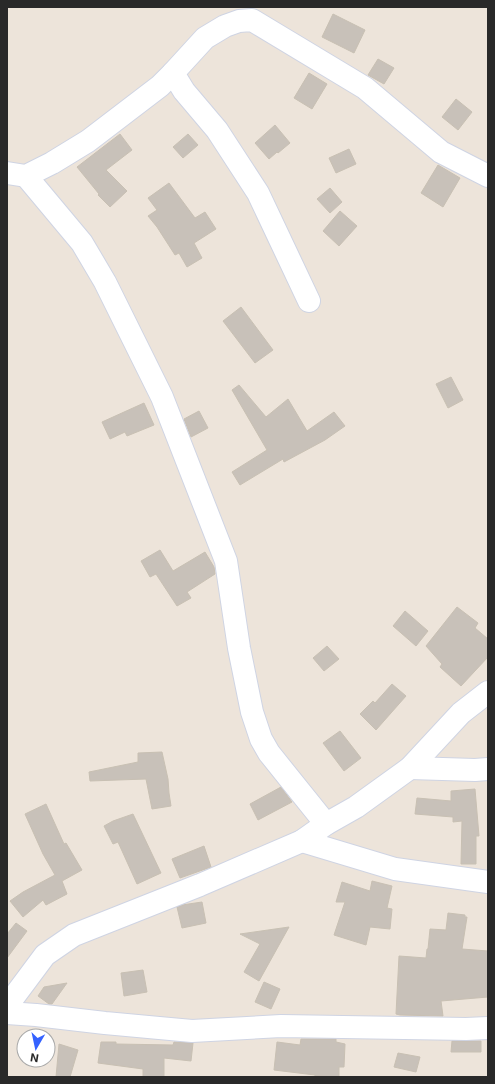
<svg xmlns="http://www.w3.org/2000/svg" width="495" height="1084" font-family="Inter,sans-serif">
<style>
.building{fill:#c8c1b9;stroke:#c8c0b3}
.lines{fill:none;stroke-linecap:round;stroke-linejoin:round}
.minor-casing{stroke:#cfd4e3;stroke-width:24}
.minor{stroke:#fff;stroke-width:22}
</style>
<rect width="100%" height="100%" fill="#ede4da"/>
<g class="building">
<path d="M333,14L365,30L354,53L322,37Z"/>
<path d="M378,59L394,68L384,84L368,75Z"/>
<path d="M309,73L327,84L312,109L294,98Z"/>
<path d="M456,99L472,112L458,130L442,117Z"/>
<path d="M275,125L290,143L278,153L277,152L269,159L255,143Z"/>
<path d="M120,134L132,150L106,170L127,191L110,207L98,195L99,194L77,167Z"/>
<path d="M188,134L198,145L183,158L173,147Z"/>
<path d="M349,149L356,164L336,173L329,158Z"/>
<path d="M438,165L460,178L443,207L421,193Z"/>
<path d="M169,183L195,218L205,212L216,229L194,243L202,258L187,267L179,253L175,255L157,227L148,216L157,210L148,198Z"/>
<path d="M330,188L342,202L330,213L317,199Z"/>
<path d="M340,211L357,226L339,246L323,231Z"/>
<path d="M241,307L273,350L255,363L223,321Z"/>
<path d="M451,377L463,400L448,408L436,384Z"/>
<path d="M239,385L266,417L288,399L307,431L334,412L345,426L325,440L284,462L283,459L240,485L232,472L267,450L232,390Z"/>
<path d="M144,403L154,425L127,436L125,432L110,439L102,422Z"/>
<path d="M199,411L208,428L191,437L184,419Z"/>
<path d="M160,550L173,571L205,552L214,567L215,574L187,592L191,598L177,606L156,574L150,577L141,561Z"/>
<path d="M457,607L478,623L475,628L488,639V657L461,686L440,667L442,664L426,646Z"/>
<path d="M405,611L428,631L416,646L393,626Z"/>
<path d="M327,646L339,659L324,671L313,658Z"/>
<path d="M392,684L406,696L376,730L360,714L373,701L375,703Z"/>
<path d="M340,731L361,758L344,771L323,743Z"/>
<path d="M162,752L168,779L169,793L171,806L152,809L146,779L90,781L89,772L138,762V753Z"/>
<path d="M281,787L292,802L258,820L250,804Z"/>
<path d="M475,789L479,836H476V864H461L462,821L453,822V817L415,814L417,798L451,801V791Z"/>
<path d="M46,804L64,844L66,843L82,870L62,881L67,894L46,905L43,900L23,917L10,901L23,892L55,875L43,854L25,814Z"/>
<path d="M133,814L161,873L137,884L118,842L113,844L104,826L113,821Z"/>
<path d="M204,846L211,867L180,878L172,859Z"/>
<path d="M372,881L392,886L387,908L392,909L390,929L370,927L366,945L334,935L345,902H336L342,882L370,891Z"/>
<path d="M202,902L206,923L182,928L177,907L182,905Z"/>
<path d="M448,913L465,915V917H467L462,949L488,951V997L441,1001L443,1016L400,1015L396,1014L399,956L426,958L427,949H428L430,929L446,930Z"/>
<path d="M16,923L27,931L7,958V934Z"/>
<path d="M289,927L259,981L244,972L260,944L240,934Z"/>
<path d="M143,970L147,992L124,996L121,973Z"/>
<path d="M264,982L280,989L271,1009L255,1002Z"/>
<path d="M67,983L52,1004H49L38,996L44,987Z"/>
<path d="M301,1039H336V1042L345,1044L344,1067H339V1077L315,1076V1075L274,1070L277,1042L300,1045Z"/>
<path d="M452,1041H481V1052H451Z"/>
<path d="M101,1042H116V1044L173,1045L174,1042L193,1043L191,1061L164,1058V1077H143V1069L98,1063Z"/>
<path d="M59,1044L78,1050L70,1077H56Z"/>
<path d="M398,1053L420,1057L416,1072L394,1067Z"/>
</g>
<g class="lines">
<g class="minor-casing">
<g id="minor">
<path d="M7,173L26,176L52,163L88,141L160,86L173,73"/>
<path d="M26,176L82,243L105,282L162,397L226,561L239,648L252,712L261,739L269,753L326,824"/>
<path d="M309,301L258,193L217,130L184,91L173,73L205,38L225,26L239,21L252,20L365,88L441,152L488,176"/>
<path d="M410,768L475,770L488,769"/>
<path d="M302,841L395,869L488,882"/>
<path d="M7,1006L45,955L74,935L200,885L302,841L326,824L356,807L410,768L461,713L488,692"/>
<path d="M7,1013L36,1015L105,1023L192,1031L281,1026L466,1029L488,1028"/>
</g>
</g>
<use href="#minor" class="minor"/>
</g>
<rect width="495" height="1084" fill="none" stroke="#292929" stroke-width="16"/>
<g transform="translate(36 1048) rotate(189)"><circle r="19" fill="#ffffff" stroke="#a9a9a9"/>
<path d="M0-3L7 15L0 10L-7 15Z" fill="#3462ff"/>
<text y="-6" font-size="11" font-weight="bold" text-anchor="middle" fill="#292929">N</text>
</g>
</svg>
